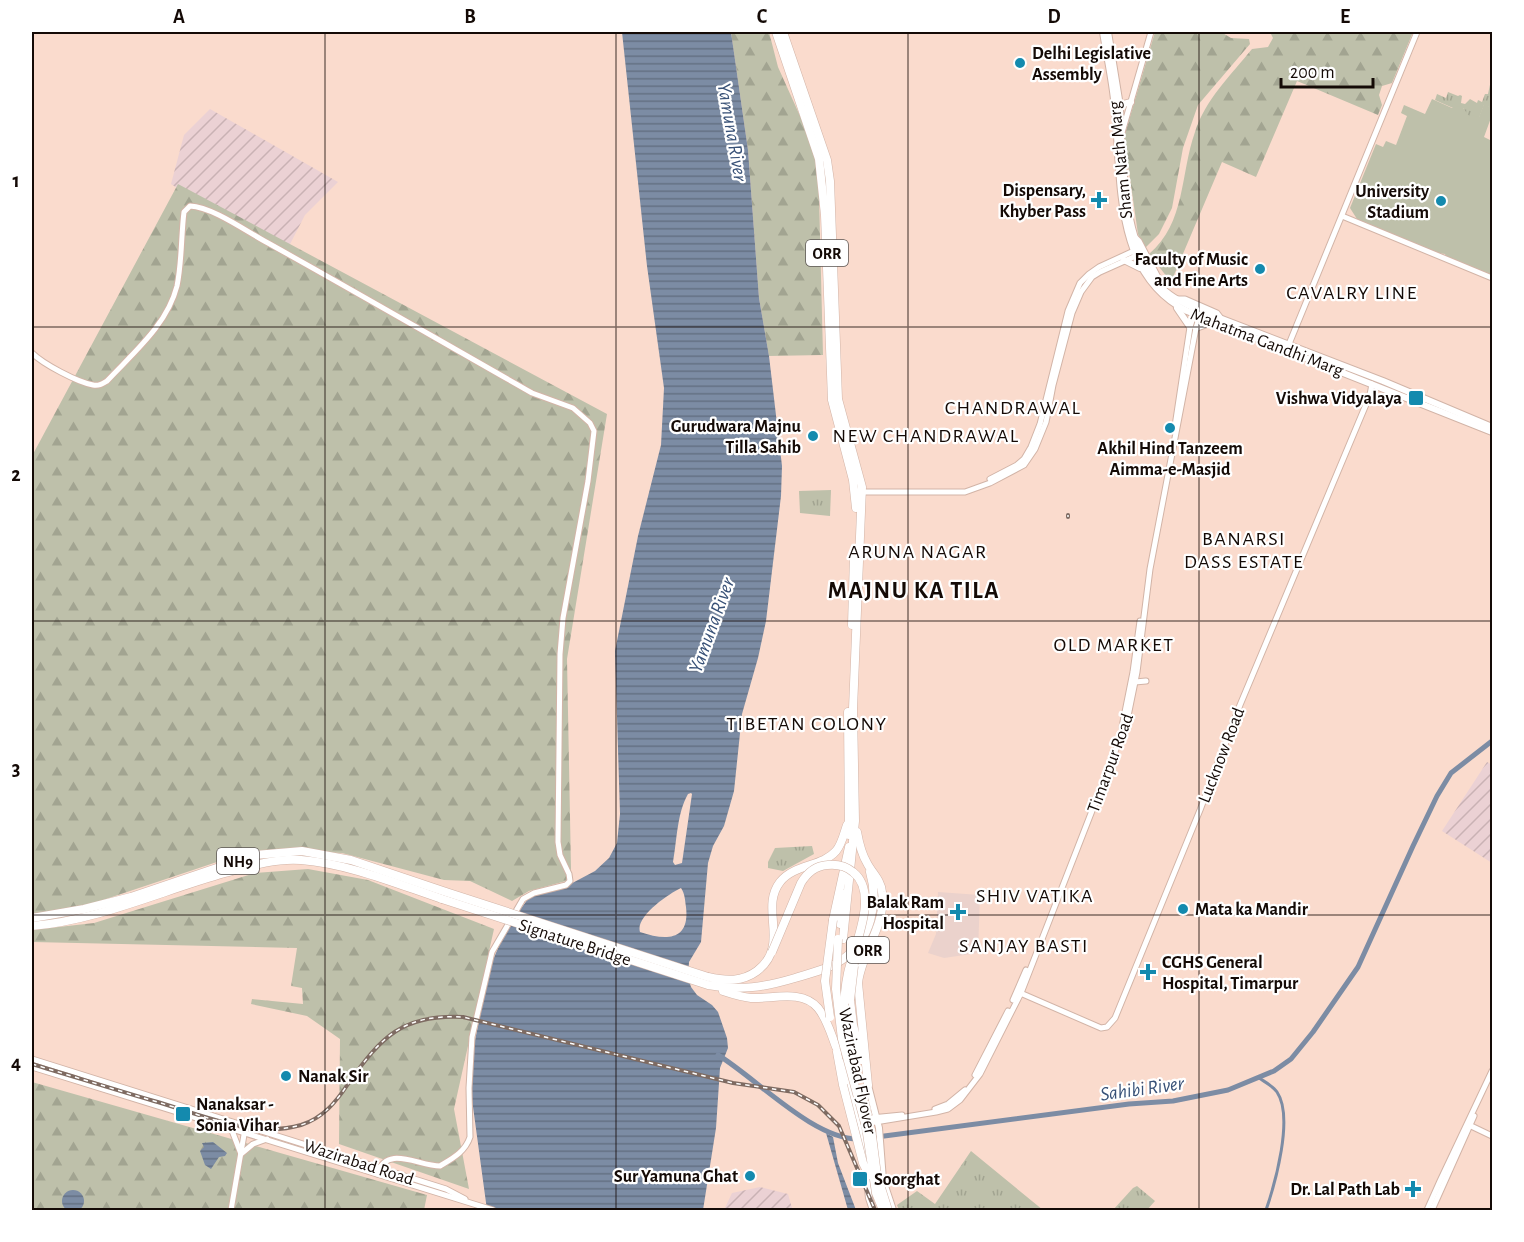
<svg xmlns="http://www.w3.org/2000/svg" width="1524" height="1242" font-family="'Alegreya Sans',sans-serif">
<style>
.industrial{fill:url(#industrial-furrows)}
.medical{fill:#ebd2cc}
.grass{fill:url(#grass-tufts)}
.forest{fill:url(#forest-firs)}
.garden{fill:#bec0aa}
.water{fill:url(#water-rules);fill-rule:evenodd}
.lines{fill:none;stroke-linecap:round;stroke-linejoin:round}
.canal{stroke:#7c8ca4;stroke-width:3}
.river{stroke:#7c8ca4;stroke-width:5}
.secondary-casing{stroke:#d2b4a7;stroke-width:7}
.primary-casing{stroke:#d2b4a7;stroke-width:8}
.highway-casing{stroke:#d2b4a7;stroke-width:9}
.secondary{stroke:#fff;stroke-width:5}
.primary{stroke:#fff;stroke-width:6}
.highway{stroke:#fff;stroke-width:8}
.rail-casing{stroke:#7e6b62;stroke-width:4}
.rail{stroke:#fff;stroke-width:1.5;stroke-dasharray:4.5;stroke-linecap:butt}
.highway-bridge-casing{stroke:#d2b4a7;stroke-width:9;stroke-linecap:butt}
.highway-bridge{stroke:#fff;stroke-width:8}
.grid{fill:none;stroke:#140a06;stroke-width:1.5;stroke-opacity:0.55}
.poi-dot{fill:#148aae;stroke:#fff;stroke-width:2}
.labels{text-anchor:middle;stroke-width:4.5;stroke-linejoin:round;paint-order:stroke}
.shield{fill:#fff;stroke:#5a5451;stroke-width:1.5}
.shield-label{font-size:16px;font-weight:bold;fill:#140a06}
.poi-label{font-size:18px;font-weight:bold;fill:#140a06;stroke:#fff;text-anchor:end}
.street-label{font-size:18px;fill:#140a06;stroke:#fff}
.water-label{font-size:20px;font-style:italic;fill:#385177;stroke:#fff}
.neighbourhood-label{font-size:20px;letter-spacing:1.5px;fill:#140a06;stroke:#fff}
.district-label{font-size:24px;font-weight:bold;letter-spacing:1.5px;fill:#140a06;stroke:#fff}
.neatline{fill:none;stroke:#140a06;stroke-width:2}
.grid-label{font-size:20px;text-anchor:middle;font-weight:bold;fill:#140a06}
</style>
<defs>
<pattern id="industrial-furrows" width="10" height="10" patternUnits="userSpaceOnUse" patternTransform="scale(1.5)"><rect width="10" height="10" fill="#ebd1d4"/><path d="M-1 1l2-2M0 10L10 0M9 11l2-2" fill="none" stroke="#c9b2b4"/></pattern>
<pattern id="grass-tufts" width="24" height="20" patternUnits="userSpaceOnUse" patternTransform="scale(1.5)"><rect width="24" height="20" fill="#bec0aa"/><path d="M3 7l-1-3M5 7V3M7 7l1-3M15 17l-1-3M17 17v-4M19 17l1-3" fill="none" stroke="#a2a491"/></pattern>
<pattern id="forest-firs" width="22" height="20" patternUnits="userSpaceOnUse" patternTransform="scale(1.5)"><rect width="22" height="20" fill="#bec0aa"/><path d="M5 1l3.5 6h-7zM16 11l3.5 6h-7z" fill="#a2a491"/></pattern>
<pattern id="water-rules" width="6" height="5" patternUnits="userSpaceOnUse" patternTransform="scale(1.5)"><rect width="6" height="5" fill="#7c8ca4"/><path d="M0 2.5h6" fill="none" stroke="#647184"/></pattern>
</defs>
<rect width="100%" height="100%" fill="#fadbcd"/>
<g class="industrial">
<path d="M210,109L338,182L305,215L287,250L198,202L171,184L184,135Z"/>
<path d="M1487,762L1492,765V863L1442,831Z"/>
<path d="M760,1187L788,1194L792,1208H796V1210H724L732,1193Z"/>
</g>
<path class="medical" d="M938,892L980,895L978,953L944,958L928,953L936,934Z"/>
<g class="grass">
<path d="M1491,80L1492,108L1484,105L1479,118L1468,117L1463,108H1453L1435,100L1437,94L1446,98L1448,92L1458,96L1460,95L1462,96L1461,103L1465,104L1470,99L1477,103L1478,100L1482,102L1485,94H1488Z"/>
<path d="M831,490L830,516L800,513L799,491Z"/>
<path d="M812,846L814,854L783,871L768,868V862L775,848Z"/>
<path d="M971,1151L1043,1210H899L897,1205L917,1191L935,1204Z"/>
<path d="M1137,1186L1155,1201L1147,1210H1113L1133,1188Z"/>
</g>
<g class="forest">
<path d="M731,32H769L778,67L818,156L823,355L769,356L759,298L748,150Z"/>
<path d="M1155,32H1221L1231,38L1249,39L1250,44L1198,105L1183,148L1172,208L1159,234L1145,248L1138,234L1124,137Z"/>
<path d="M1270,32H1413L1392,83L1382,86L1379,95L1382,105L1378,115L1297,81L1256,177L1222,162L1171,282L1149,254C1186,223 1180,174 1195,132C1205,100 1231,75 1252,49L1268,47L1273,38Z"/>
<path d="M178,184L607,414L567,659L571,869L566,881L529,891L512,901L470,881L444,880L342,853L277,850L217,862L91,904L32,915V456Z"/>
<path d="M308,869L368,880L494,929L454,1109L469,1189L339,1144L340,1039L307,1016L251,1004L252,999L303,1004L302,988L291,986L297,948L32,942V930L94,923L255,873Z"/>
<path d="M32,1082L427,1195L424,1210H32Z"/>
</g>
<path class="garden" d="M1432,99L1452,108L1460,106L1463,108L1470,117L1471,115L1479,117L1484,104L1492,108V115L1484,137L1492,141V270L1490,275L1446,257L1445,254L1437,253L1357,219L1350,208L1376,144L1383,147L1386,141L1396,145L1407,116L1401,113L1404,105L1425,114Z"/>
<g class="water">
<path d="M622,32H731L748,150L759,298L769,356L782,466L781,496L766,621L758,658L742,714L734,791L724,826L713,846L708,863L701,942L689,962L688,977L691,987L697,995L712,1005L718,1012L727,1038L728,1048L720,1068L716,1128L703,1210H487L471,1092L473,1050L490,967L507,927L528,899L537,894L563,888L595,871L609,858L617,843L620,814L615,651L638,536L661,445L664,388L647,266ZM691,793L692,794L682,863L675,865L673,862C677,840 677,813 688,794ZM681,888C685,894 685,900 686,907C690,941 666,941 640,932C635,917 668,894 681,888Z"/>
<path d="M826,1133L833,1137L838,1163L856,1210H848Z"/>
<path d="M213,1142L227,1153L225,1156L219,1157L211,1169L205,1165L200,1151L204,1147L202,1143Z"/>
<circle cx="73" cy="1201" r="11"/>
</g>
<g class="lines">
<path class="canal" d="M1259,1078C1265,1082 1273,1086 1277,1092C1294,1117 1275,1184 1266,1210"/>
<g class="river">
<path d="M718,1055C756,1078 815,1141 860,1139"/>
<path d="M869,1138L1129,1104L1173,1101L1228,1090L1274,1071L1291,1059L1313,1032L1358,967L1413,846L1437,796L1451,773L1492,741"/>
</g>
<g class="secondary-casing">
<g id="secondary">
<path d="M1121,136L1151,32"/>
<path d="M1342,216L1492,278"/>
<path d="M1134,236L1139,241L1160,281L1162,288"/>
<path d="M1177,299H1185L1217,313L1220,317"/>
<path d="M1289,344L1417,32"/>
<path d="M32,353C43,364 77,382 93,385C99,386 102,384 107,381C134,352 167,325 177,286C182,262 181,236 184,212L190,206C213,207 247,232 268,243C356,292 444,343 532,393L573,408L590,423L594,431L588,481L563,618L560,654L558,842L560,855L569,874L570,881L566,885L534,893L523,899L492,952L472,1037L469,1088L470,1137C465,1152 453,1158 440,1166C418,1166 387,1144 377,1174"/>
<path d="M1175,426L1190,327L1195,311"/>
<path d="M990,479L1017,465L1024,459L1031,447L1040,424L1068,311L1080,283L1089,274L1099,267L1136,250"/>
<path d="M862,492H965L990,483L1024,465L1035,449L1046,422L1053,385L1072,313L1081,292L1092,277L1100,272L1138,255"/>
<path d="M1135,682L1146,681"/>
<path d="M1122,727L1133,672L1140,621"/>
<path d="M1018,992L1101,1028L1107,1027L1115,1018L1200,810L1240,705L1370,395L1372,384"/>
<path d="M1013,1000L1026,970"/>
<path d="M32,1059L446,1189L465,1199"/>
<path d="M32,1067L493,1210"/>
<path d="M975,1075L1008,1011"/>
<path d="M935,1109L948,1104L965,1090"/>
<path d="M861,1119L902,1115"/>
<path d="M863,1124L936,1112L948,1109L960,1100L980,1074L1021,993L1127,721L1137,672L1150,569L1196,328L1201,312"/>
<path d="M1469,1125L1492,1136"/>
<path d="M231,1128L241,1154L253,1144L267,1139"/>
<path d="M231,1210L245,1129"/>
<path d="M1427,1210L1440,1181L1492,1071"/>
<path d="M1432,1210L1474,1116"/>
</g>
</g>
<g class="primary-casing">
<g id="primary">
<path d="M1103,32C1107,57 1113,83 1115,109C1122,180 1113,274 1187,311L1492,432"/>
<path d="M1108,32L1120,106V121"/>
<path d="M1116,106L1131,102"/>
<path d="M1121,138C1124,184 1127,246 1158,284C1168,296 1182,302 1196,309L1383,381L1492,427"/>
<path d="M1124,260L1140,268"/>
<path d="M1177,308L1190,327"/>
<path d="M1196,328L1215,321"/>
<path d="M841,1062L861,1126L869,1198L873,1210"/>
<path d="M868,1085L879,1128L883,1180L893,1210"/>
</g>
</g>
<g class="highway-casing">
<g id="highway">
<path d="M776,32L819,159L825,215L832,400L853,480L856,508"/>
<path d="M783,32L827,160L830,181L838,399L862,487L853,709L855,821L843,939"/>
<path d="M852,625L854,556"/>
<path d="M848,712L849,835"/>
<path d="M857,832C859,843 861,853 867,863C872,873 881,880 882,892C887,924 861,953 858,983L868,1085"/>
<path d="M32,918L84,909L131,897L255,855L302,851L351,860L446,892"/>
<path d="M833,920L849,847"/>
<path d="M840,924L843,894"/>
<path d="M32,926C99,920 161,891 225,873C250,866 276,858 301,860C350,864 397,884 442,899"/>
<path d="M708,977C726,981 742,982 757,971C791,945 759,909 780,882C794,864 822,867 836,851C842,844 844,833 847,825"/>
<path d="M708,985C740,991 765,987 795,978C811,973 829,969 843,959C871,940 879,902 870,872"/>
<path d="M723,991C732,994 741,997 751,998C773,999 802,989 818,1008C827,1019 831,1034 836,1047"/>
<path d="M850,1000L853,1025L862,1060"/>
<path d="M837,1052L843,1085"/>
</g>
</g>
<use href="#secondary" class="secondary"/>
<use href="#primary" class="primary"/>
<use href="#highway" class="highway"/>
<g class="rail-casing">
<g id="rail">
<path d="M1068,517V515"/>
<path d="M32,1064C72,1076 113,1089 154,1101C200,1114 253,1139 301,1125C323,1118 336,1102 348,1084C381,1037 402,1014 463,1017L733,1083L794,1092L818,1105L839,1126L875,1210"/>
</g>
</g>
<use href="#rail" class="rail"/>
<g class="highway-bridge-casing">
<g id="highway-bridge">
<path d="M446,892L708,977"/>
<path d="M442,899L708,985"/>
<path d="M838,939L836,989L842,1039L866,1127L876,1193L883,1210"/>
<path d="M772,952L801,883C807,873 815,866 827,865C836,864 846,866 853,872C880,893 854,946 848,973C845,987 844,1001 844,1015"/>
<path d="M850,1000L854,966"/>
<path d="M830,1017L825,981L833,920"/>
<path d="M843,1085L863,1163L869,1175"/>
<path d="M872,1136L877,1175L888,1210"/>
</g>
</g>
<use href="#highway-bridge" class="highway-bridge"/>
</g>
<path class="grid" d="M325,32V1210M616,32V1210M908,32V1210M1199,32V1210M32,327H1492M32,621H1492M32,915H1492"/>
<g class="poi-dot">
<circle cx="1020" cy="63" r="6"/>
<path d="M1096 191h6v6h6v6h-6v6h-6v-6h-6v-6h6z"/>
<circle cx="1441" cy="201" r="6"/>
<circle cx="1260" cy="269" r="6"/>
<rect x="1408" y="390" width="16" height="16" rx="3"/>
<circle cx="1170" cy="428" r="6"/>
<circle cx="813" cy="436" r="6"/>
<circle cx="1183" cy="909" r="6"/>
<path d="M955 903h6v6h6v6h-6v6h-6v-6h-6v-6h6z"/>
<path d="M1145 963h6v6h6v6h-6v6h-6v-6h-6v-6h6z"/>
<circle cx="286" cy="1076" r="6"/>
<rect x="175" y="1106" width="16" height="16" rx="3"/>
<circle cx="750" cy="1176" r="6"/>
<rect x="852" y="1171" width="16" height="16" rx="3"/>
<path d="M1410 1180h6v6h6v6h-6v6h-6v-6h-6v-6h6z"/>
</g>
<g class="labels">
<g class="shield">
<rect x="806" y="240" width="42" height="26" rx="4.5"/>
<rect x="217" y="848" width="42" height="26" rx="4.5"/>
<rect x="847" y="937" width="42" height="26" rx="4.5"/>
</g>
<g class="shield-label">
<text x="827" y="259">ORR</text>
<text x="238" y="867">NH9</text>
<text x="868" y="956">ORR</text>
</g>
<g class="poi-label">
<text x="1032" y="59" text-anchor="start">Delhi Legislative<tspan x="1032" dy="21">Assembly</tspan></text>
<text x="1086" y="196">Dispensary,<tspan x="1086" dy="21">Khyber Pass</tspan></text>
<text x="1429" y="197">University<tspan x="1429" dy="21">Stadium</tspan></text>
<text x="1248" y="265">Faculty of Music<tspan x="1248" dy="21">and Fine Arts</tspan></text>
<text x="1402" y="404">Vishwa Vidyalaya</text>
<text x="801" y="432">Gurudwara Majnu<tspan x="801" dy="21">Tilla Sahib</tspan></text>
<text x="1170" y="454" text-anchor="middle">Akhil Hind Tanzeem<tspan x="1170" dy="21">Aimma-e-Masjid</tspan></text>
<text x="944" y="908">Balak Ram<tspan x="944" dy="21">Hospital</tspan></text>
<text x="1195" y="915" text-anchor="start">Mata ka Mandir</text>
<text x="1162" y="968" text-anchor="start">CGHS General<tspan x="1162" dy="21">Hospital, Timarpur</tspan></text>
<text x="298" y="1082" text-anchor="start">Nanak Sir</text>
<text x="196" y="1110" text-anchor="start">Nanaksar -<tspan x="196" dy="21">Sonia Vihar</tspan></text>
<text x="738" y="1182">Sur Yamuna Ghat</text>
<text x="874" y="1185" text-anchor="start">Soorghat</text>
<text x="1400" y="1195">Dr. Lal Path Lab</text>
</g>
<g class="street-label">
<text transform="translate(1120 160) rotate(-96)" y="6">Sham Nath Marg</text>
<text transform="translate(1267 342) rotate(21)" y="6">Mahatma Gandhi Marg</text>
<text transform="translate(1221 755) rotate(-69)" y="6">Lucknow Road</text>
<text transform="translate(1110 763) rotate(-70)" y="6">Timarpur Road</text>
<text transform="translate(575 942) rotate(18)" y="6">Signature Bridge</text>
<text transform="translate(858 1071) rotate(78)" y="6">Wazirabad Flyover</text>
<text transform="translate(359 1162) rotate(18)" y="6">Wazirabad Road</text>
</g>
<g class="water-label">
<text transform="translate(733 132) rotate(80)" y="7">Yamuna River</text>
<text transform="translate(711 625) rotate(-70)" y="7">Yamuna River</text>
<text transform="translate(1142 1088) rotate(-8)" y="7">Sahibi River</text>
</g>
<g class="neighbourhood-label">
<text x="1352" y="299">CAVALRY LINE</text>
<text x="1013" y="414">CHANDRAWAL</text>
<text x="926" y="442">NEW CHANDRAWAL</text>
<text x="1244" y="545">BANARSI<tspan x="1244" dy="23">DASS ESTATE</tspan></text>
<text x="918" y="558">ARUNA NAGAR</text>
<text x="1114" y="651">OLD MARKET</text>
<text x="807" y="730">TIBETAN COLONY</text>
<text x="1035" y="902">SHIV VATIKA</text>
<text x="1024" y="952">SANJAY BASTI</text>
</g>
<g class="district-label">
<text x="914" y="598">MAJNU KA TILA</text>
</g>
</g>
<rect width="1524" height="1242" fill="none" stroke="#ffffff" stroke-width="66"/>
<path d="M1281 78v9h92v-9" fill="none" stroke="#140a06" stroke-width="3"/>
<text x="1290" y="78" font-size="18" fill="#140a06" stroke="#ffffff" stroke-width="4.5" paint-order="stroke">200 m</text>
<rect x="33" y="33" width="1458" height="1176" class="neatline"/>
<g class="grid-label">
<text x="179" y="23">A</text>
<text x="470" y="23">B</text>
<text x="762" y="23">C</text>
<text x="1054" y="23">D</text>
<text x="1345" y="23">E</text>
<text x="16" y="187">1</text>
<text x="16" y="481">2</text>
<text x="16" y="775">3</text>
<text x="16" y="1069">4</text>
</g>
</svg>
